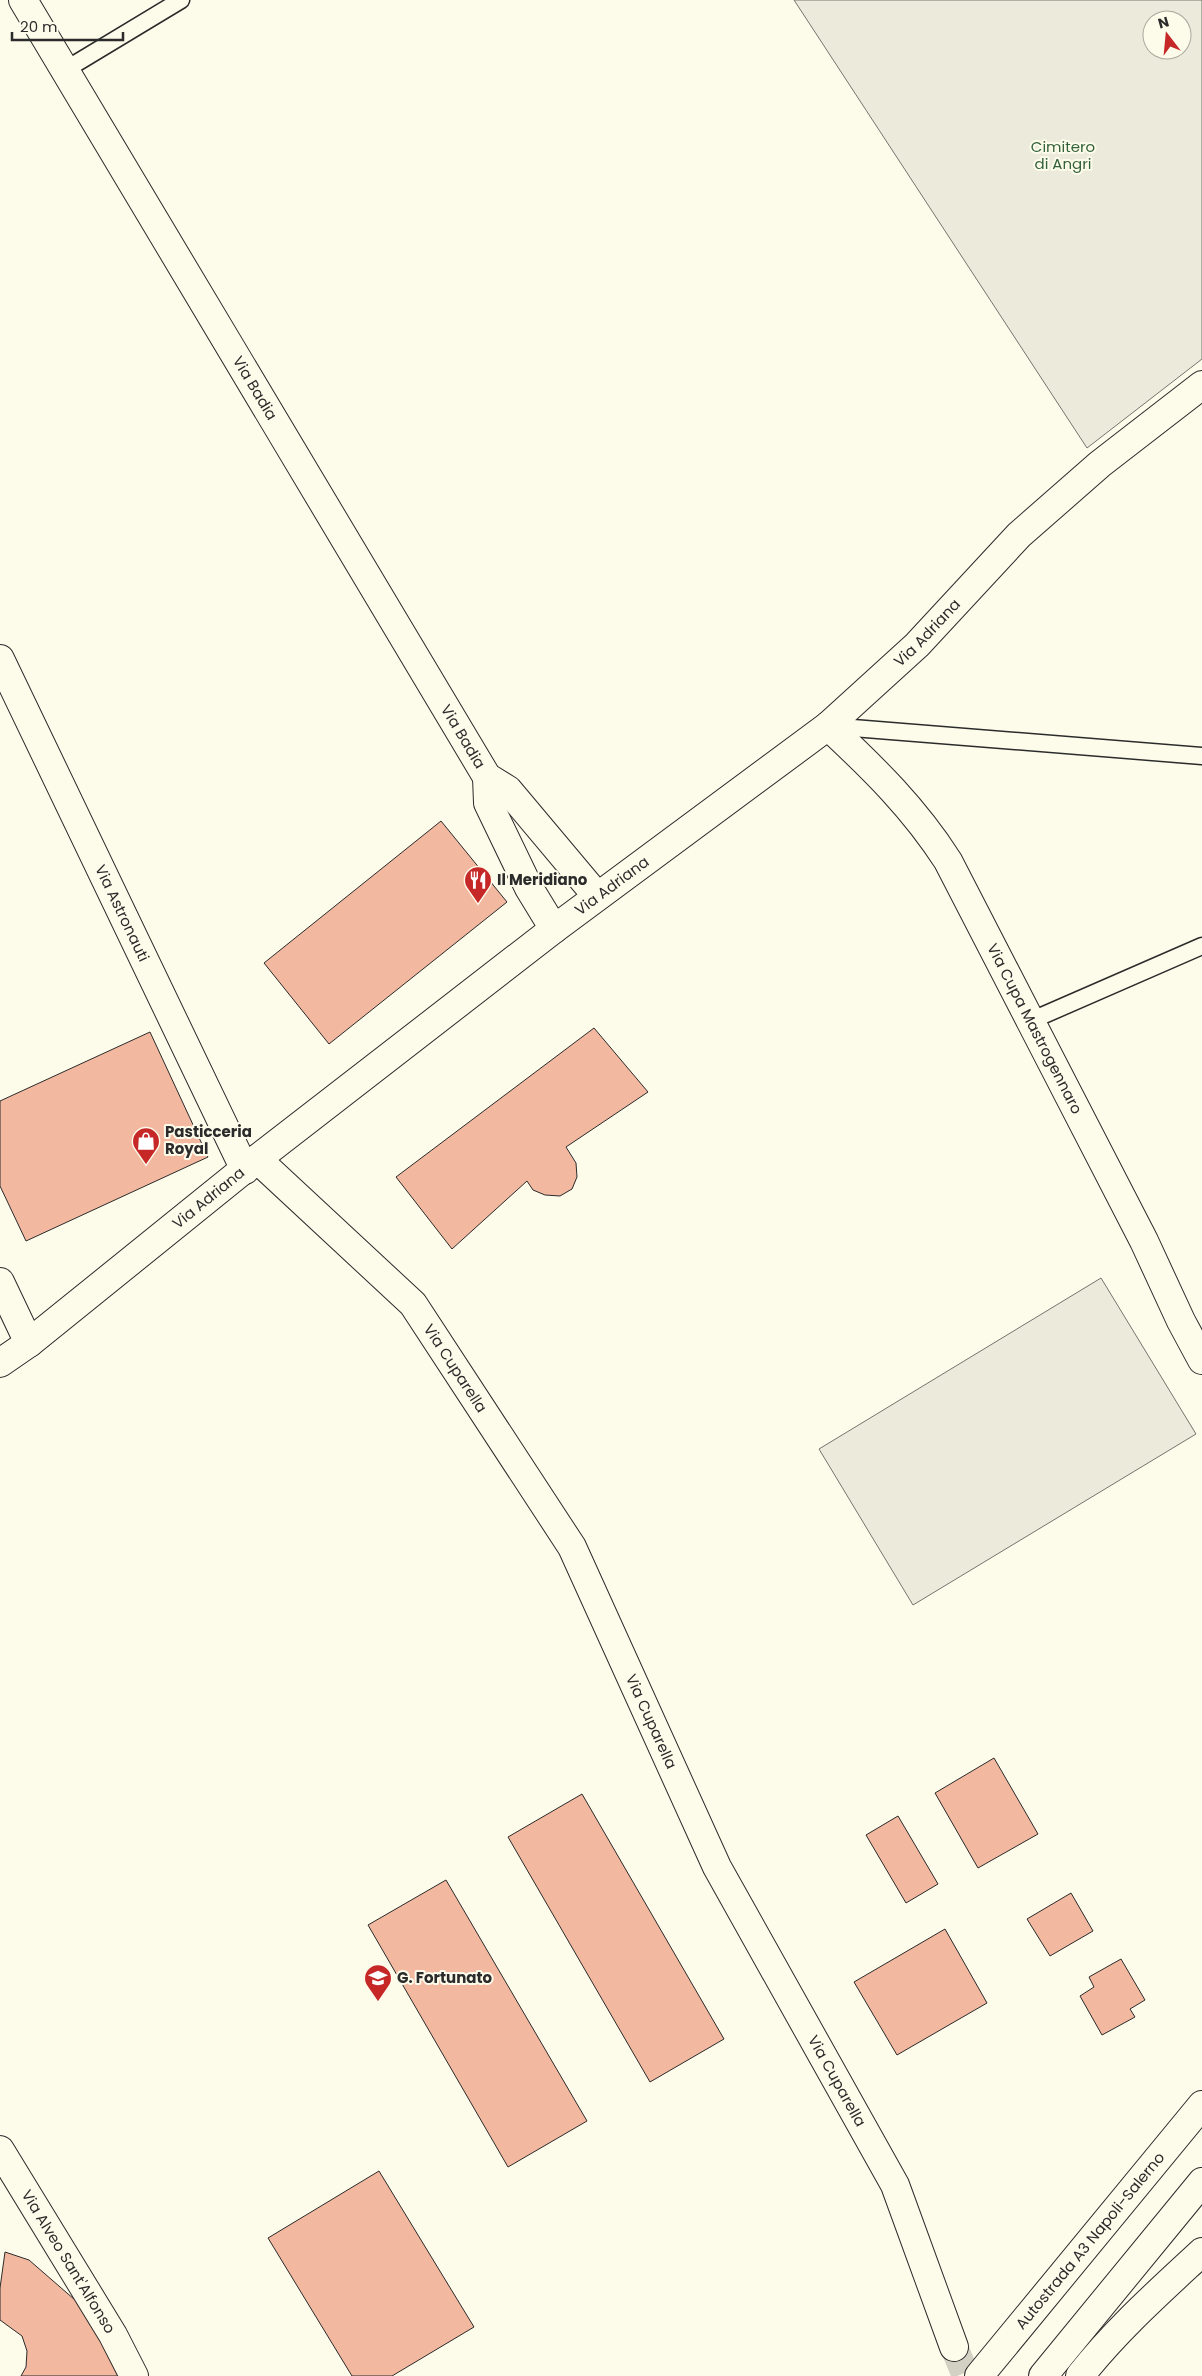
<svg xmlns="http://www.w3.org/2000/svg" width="1202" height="2376" font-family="Poppins,sans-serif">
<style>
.green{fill:#ecebdb;stroke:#74746e;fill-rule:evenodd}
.building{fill:#f2b8a0;stroke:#2b2b2b}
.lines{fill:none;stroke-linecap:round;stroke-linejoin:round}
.minor-tunnel{stroke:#d3d1c4;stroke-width:28;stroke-dasharray:28 14;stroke-linecap:butt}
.service-casing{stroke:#2b2b2b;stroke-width:19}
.minor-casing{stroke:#2b2b2b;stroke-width:30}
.tertiary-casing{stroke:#2b2b2b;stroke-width:30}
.secondary-casing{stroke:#2b2b2b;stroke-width:30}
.motorway-casing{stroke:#2b2b2b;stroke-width:30}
.service{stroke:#fdfbea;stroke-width:16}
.minor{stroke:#fdfbea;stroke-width:28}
.tertiary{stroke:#fdfbea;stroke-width:28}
.secondary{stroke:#fdfbea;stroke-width:28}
.motorway{stroke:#fdfbea;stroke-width:28}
.labels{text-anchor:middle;stroke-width:4;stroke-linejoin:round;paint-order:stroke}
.park-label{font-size:15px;fill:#34623c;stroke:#fdfbea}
.street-label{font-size:15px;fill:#2b2b2b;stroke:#fdfbea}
.poi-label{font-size:15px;font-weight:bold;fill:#2b2b2b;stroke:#fdfbea;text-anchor:start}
</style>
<rect width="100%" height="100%" fill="#fdfbea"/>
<g class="green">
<path d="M794,0H1202V359L1087,448ZM1152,20H1182V50H1152Z"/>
<path d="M1101,1278L1196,1434L913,1605L819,1449Z"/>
</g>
<g class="building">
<path d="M441,821L507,902L329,1044L264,963Z"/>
<path d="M594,1028L648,1092L566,1147L576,1163L577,1177L572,1189L560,1196L545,1195L533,1190L527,1181L452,1249L396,1177Z"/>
<path d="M150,1032L208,1157L26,1241L0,1186V1101Z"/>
<path d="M994,1758L1038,1834L978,1868L935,1793Z"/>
<path d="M582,1794L724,2039L650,2082L508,1837Z"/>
<path d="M898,1816L938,1884L906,1903L866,1835Z"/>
<path d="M446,1880L587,2121L508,2167L368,1925Z"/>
<path d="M1071,1893L1093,1931L1050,1956L1027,1919Z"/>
<path d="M945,1929L987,2003L897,2055L854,1982Z"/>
<path d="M1121,1959L1145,2000L1130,2009L1135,2017L1102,2035L1080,1996L1094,1987L1089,1977Z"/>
<path d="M379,2171L474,2327L392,2376H352L268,2238Z"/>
<path d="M5,2252L29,2260L90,2313L122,2376H21L26,2367L27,2351L22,2336L0,2320V2288Z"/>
</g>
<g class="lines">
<path class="minor-tunnel" d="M954,2347L966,2376"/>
<g class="service-casing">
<g id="service">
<path d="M65,70L181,0"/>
<path d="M828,726L1202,756"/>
<path d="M1030,1021L1202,946"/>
</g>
</g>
<g class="minor-casing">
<g id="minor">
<path id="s1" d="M0,659L245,1170"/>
<path id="s2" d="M257,1159L413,1304L572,1547L717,1867L895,2185L954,2347"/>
<path d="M0,1282L29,1343"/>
<path id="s3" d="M0,2150L113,2335L134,2376"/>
</g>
</g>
<g class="tertiary-casing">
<g id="tertiary">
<path id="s4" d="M828,726C874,769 914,808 948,861L1144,1241L1181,1321L1202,1360"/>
</g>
</g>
<g class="secondary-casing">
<g id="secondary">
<path id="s5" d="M23,0L487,777L508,790L597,896"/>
<path d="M487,777L488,803L529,888L554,929"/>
<path id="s6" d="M0,1363L29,1343L257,1159L554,929L828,726L917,645L1019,535L1100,464L1202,385"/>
</g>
</g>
<g class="motorway-casing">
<g id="motorway">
<path id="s7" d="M979,2376L1202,2105"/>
<path d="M1043,2376L1202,2182"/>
<path d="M1080,2376C1116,2330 1160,2291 1202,2252"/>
</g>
</g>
<use href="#service" class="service"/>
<use href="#minor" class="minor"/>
<use href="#tertiary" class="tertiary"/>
<use href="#secondary" class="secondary"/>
<use href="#motorway" class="motorway"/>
</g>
<defs>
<g id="restaurant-pin" transform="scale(1.4375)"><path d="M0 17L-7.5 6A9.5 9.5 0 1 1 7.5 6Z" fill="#c62828" stroke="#fdfbea"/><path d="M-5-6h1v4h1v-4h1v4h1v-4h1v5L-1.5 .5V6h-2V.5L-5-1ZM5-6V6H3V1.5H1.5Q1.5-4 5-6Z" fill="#fff"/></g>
<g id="shop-pin" transform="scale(1.4375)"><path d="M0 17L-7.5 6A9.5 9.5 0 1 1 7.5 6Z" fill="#c62828" stroke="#fdfbea"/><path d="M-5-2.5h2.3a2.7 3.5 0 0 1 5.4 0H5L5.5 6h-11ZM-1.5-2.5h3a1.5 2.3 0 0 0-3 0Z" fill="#fff"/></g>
<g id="school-pin" transform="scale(1.4375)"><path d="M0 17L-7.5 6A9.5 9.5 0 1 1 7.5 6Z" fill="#c62828" stroke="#fdfbea"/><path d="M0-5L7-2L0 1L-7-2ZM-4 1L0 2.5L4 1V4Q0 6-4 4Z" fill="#fff"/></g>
</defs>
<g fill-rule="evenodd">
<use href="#restaurant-pin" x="478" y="880"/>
<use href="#shop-pin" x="146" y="1141"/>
<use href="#school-pin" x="378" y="1978"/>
</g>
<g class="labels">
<g class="park-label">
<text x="1063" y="152">Cimitero<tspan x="1063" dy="17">di Angri</tspan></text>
</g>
<g class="street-label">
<text dy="5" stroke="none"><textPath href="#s5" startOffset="452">Via Badia</textPath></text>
<text dy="5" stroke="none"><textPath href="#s6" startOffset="1181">Via Adriana</textPath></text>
<text dy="5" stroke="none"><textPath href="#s5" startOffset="858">Via Badia</textPath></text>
<text dy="5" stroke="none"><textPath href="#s6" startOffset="776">Via Adriana</textPath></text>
<text dy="5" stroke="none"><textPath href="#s1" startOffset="282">Via Astronauti</textPath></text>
<text dy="5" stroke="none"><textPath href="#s4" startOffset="370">Via Cupa Mastrogennaro</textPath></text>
<text dy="5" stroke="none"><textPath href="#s6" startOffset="266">Via Adriana</textPath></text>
<text dy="5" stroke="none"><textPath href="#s2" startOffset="290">Via Cuparella</textPath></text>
<text dy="5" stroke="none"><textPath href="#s2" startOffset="695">Via Cuparella</textPath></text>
<text dy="5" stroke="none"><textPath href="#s2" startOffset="1100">Via Cuparella</textPath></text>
<text dy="5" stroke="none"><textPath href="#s7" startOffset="175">Autostrada A3 Napoli-Salerno</textPath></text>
<text dy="5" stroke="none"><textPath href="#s3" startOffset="131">Via Alveo Sant'Alfonso</textPath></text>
</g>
<g class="poi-label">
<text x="497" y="885">Il Meridiano</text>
<text x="165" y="1137">Pasticceria<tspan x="165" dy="17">Royal</tspan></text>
<text x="397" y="1983">G. Fortunato</text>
</g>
</g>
<g transform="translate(1167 35) rotate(344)"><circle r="24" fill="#fdfbea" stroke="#a9a89e"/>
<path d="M0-4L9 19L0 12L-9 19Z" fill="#c62828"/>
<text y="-8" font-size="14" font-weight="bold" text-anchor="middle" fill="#2b2b2b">N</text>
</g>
<path d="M12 32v8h111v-8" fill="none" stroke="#2b2b2b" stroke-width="2.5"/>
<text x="20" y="32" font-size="15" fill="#2b2b2b" stroke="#fdfbea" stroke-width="4" paint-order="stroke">20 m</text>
</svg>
